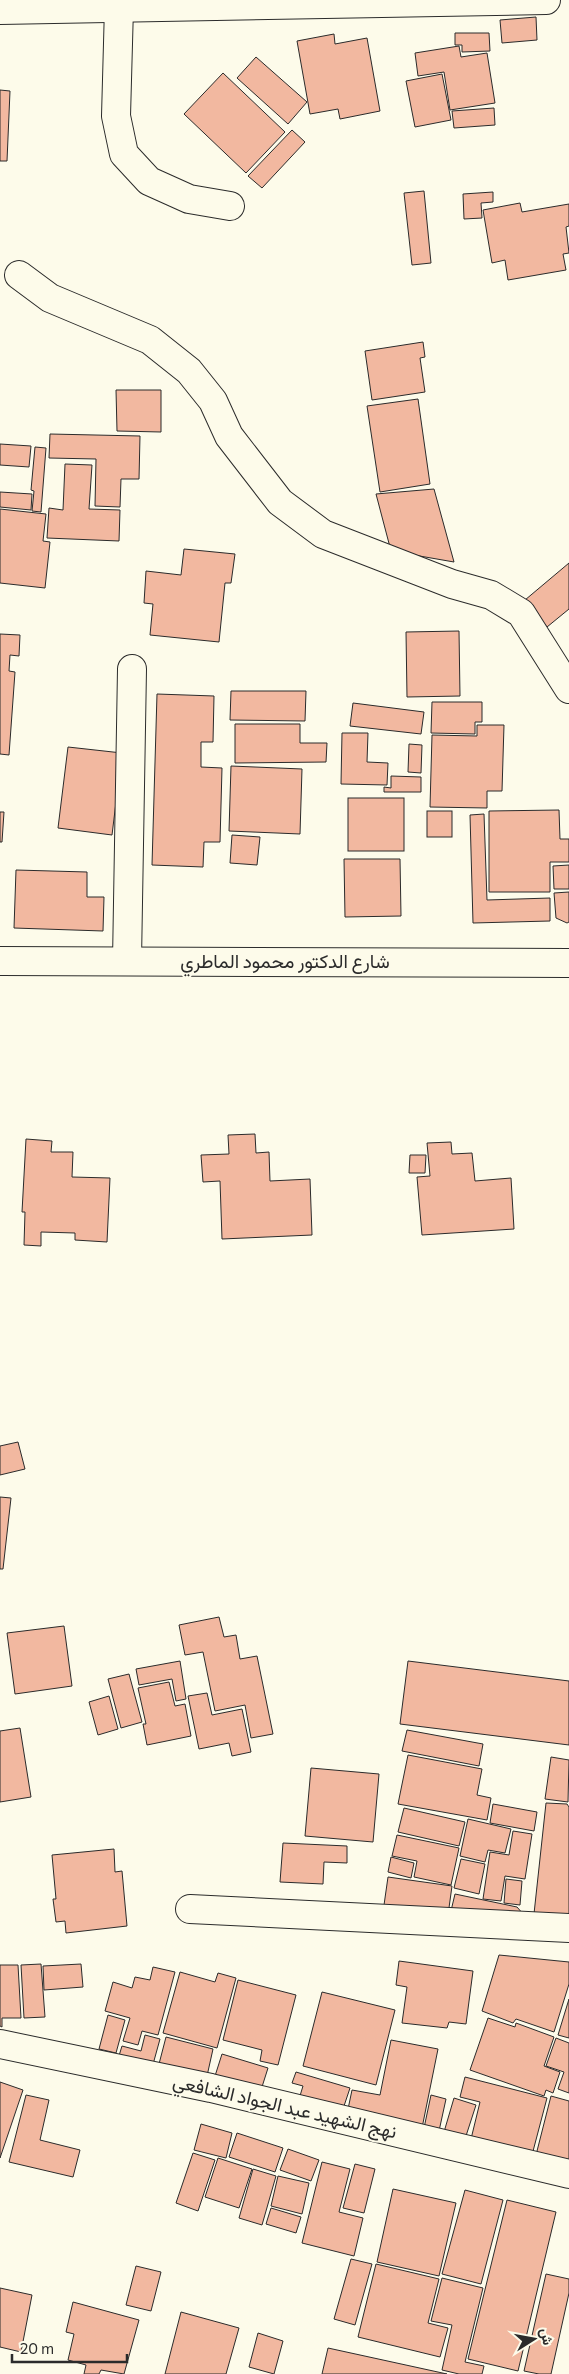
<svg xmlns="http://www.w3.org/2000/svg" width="569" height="2374" font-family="Commissioner,Vazirmatn,sans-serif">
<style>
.building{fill:#f2b8a0;stroke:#2b2b2b}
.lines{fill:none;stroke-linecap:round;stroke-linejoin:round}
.minor-casing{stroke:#2b2b2b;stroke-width:30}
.minor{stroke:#fdfbea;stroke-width:28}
.labels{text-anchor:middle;stroke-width:4;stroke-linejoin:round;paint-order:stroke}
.street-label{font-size:19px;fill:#2b2b2b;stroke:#fdfbea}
</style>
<rect width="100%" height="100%" fill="#fdfbea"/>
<g class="building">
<path d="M536,17L537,40L502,43L500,20Z"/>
<path d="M455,33H489L490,51L462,52V45H455Z"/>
<path d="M334,34L335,44L367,38L380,111L340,119L338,109L310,114L297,41Z"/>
<path d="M459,46L461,57L487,53L495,103L450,110L444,72L418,76L415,53Z"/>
<path d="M256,57L307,102L288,124L237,78Z"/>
<path d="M223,73L285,132L246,173L184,114Z"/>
<path d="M442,74L451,120L415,127L406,81Z"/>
<path d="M0,90L10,91L7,161H0Z"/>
<path d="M494,108L495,125L454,128L452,111Z"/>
<path d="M292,130L305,142L262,188L248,176Z"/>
<path d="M424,191L431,263L412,265L404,193Z"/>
<path d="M493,192V202L481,203L482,218L464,219L463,194Z"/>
<path d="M520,203L522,212L569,204V226L566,227L569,253L563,254L566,270L508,280L505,260L492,263L483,210Z"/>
<path d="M423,342L425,357L420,358L425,392L372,400L365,351Z"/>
<path d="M116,390H161V432L117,431Z"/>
<path d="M418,399L430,484L380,492L367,406Z"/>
<path d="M50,434L140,436L139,479H121L120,507L95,506L96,459L49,458Z"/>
<path d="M0,444L31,446L29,467L0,465Z"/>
<path d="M35,447L46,448L41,512L32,511L34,491L31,490Z"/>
<path d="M65,464L92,465L89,509L120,510L119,541L47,538L49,508L63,510Z"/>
<path d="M434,489L454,562L391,551L376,494Z"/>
<path d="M0,492L32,494L31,510L0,507Z"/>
<path d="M0,509L46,514L43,541L50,542L45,588L0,583Z"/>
<path d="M184,549L235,554L231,583H225L219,642L150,635L153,604L144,603L146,571L181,575Z"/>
<path d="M569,563V609L547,627L525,600Z"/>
<path d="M459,631L460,696L407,697L406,632Z"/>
<path d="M0,634L20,635L19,656L10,655L9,671L15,672L9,755L0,754Z"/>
<path d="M231,691H306L305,721L230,720Z"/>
<path d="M157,694L214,696L213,742H201V767L222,768L220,842H204L203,867L152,865Z"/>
<path d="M432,702H482V722H475V734L431,733Z"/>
<path d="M353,703L424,712L421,734L350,726Z"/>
<path d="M235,724H300V743H327L326,762L235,763Z"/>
<path d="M477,725H504L502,791H487V808L430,807L432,735L477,736Z"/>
<path d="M342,733H368L367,762L388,763L387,785L341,784Z"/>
<path d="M409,744L422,745L421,773L408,772Z"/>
<path d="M68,747L122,753L112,835L58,828Z"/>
<path d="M231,766L302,769L300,834L229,831Z"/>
<path d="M391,776L421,777V792H384V787L391,788Z"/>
<rect x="348" y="798" width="56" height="53"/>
<path d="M559,810L560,839H569V862H550V892H489V811Z"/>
<rect x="427" y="811" width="25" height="26"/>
<path d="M0,812H4L2,842H0Z"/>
<path d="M484,814L487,900L550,898V921L473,923L470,815Z"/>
<path d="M232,835L260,837L257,865L230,863Z"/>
<path d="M344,859H400L401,916L345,917Z"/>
<path d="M569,865V889H554L553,866Z"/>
<path d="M16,870L87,872V897H104L103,931L14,928Z"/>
<path d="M569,892V922L567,923L556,918L554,893Z"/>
<path d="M255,1134L256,1153L269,1152L270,1181L310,1179L312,1235L222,1239L220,1181L203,1182L201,1155L229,1154L228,1135Z"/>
<path d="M26,1139L52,1141L51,1152H73L72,1177L110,1178L107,1242L75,1240V1233L41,1232V1246L24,1245L25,1212H22Z"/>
<path d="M451,1142L452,1154L472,1153L475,1181L511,1178L514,1229L422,1235L417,1177L430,1176L427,1143Z"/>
<path d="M410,1155H426L425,1173H409Z"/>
<path d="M18,1442L25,1469L0,1475V1446Z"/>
<path d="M0,1497L11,1498L3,1569H0Z"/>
<path d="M219,1617L224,1637L236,1635L240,1659L257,1656L273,1734L251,1738L245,1705L215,1711L203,1652L185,1655L179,1625Z"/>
<path d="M64,1626L72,1686L15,1694L7,1633Z"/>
<path d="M180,1661L186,1699L176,1701L172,1679L139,1685L136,1669Z"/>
<path d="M408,1661L569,1681V1745L400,1724Z"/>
<path d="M129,1674L142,1722L121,1728L108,1679Z"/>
<path d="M169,1682L175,1706L185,1704L191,1736L147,1745L143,1724H146L138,1688Z"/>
<path d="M207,1693L212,1715L242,1709L251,1752L232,1756L229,1743L199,1749L188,1696Z"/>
<path d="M109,1696L118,1729L98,1735L89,1702Z"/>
<path d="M20,1728L31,1797L0,1802V1731Z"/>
<path d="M407,1730L483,1744L479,1766L402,1751Z"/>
<path d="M408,1755L482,1769L477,1795L491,1798L487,1820L398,1804Z"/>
<path d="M551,1757L569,1760L568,1802L545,1799Z"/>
<path d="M311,1768L379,1774L373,1842L305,1836Z"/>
<path d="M546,1803L567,1804L569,1807V1923H533Z"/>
<path d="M493,1804L537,1812L534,1831L490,1823Z"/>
<path d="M404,1808L465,1822L459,1846L398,1832Z"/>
<path d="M468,1819L511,1829L505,1853L488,1850L485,1862L460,1856Z"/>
<path d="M513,1831L532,1834L525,1879L505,1876L501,1901L483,1899L490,1852L509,1855Z"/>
<path d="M397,1835L459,1848L451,1885L414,1877L417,1861L392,1856Z"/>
<path d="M283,1843L347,1846V1863L324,1862L323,1884L280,1882Z"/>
<path d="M114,1849L115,1872L122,1871L127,1926L66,1933L65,1921L56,1922L53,1899H56L52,1855Z"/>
<path d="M391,1857L414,1863L411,1878L388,1872Z"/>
<path d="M461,1859L485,1864L479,1894L454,1888Z"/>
<path d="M388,1877L452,1886L448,1915L384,1905Z"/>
<path d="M506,1879L522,1881L520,1905L504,1903Z"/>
<path d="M455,1894L517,1907L531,1923L450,1915Z"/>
<path d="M499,1955L569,1962V1984L554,2032L516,2019L513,2023L482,2011Z"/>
<path d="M399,1961L473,1971L466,2024L449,2022L447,2028L402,2023L407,1987L396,1985Z"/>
<path d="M41,1964L45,2017L24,2018L21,1965Z"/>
<path d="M81,1964L83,1987L44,1990L43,1966Z"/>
<path d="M0,1965H18L21,2018H2V2027L0,2026Z"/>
<path d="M153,1967L175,1972L158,2035L142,2031L138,2045L123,2041L130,2018L105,2011L113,1982L132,1988L135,1977L150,1980Z"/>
<path d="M180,1972L215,1982L218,1973L236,1978L217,2048L163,2033Z"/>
<path d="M238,1980L296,1995L278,2065L260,2061L262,2050L223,2040Z"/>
<path d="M322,1992L395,2010L376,2085L303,2066Z"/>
<path d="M569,1999V2038L558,2035Z"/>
<path d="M108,2015L125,2020L116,2053L99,2049Z"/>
<path d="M488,2018L515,2027L516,2023L554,2037L544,2066L560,2072L553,2093L546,2090L544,2096L470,2070Z"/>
<path d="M145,2035L160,2039L152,2068L118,2059L122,2046L141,2051Z"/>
<path d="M166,2037L213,2049L205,2085L159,2064Z"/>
<path d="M556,2038L569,2043V2093L558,2089L564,2072L546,2066Z"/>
<path d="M391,2040L438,2049L422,2128L347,2114L352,2090L380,2095Z"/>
<path d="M222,2054L268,2068L261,2090L215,2076Z"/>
<path d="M296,2072L350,2088L342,2112L299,2099L303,2086L292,2083Z"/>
<path d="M465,2077L547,2098L532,2155L471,2139L480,2102L460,2097Z"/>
<path d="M0,2082L23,2090L0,2158Z"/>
<path d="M26,2095L49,2100L40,2140L80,2150L73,2177L9,2162Z"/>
<path d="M431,2095L446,2099L439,2131L424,2128Z"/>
<path d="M551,2096L569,2101V2163L536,2155Z"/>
<path d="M454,2098L476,2105L465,2139L444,2132Z"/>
<path d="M201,2124L232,2133L226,2158L194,2150Z"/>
<path d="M237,2133L283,2148L275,2172L229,2157Z"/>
<path d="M288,2149L319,2160L311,2181L280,2170Z"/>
<path d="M193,2153L215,2160L198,2211L176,2203Z"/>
<path d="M218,2158L252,2169L239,2208L205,2197Z"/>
<path d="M322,2162L350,2169L339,2212L363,2218L354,2256L302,2243Z"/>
<path d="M355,2164L375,2169L364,2213L343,2208Z"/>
<path d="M253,2169L276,2176L262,2225L239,2218Z"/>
<path d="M278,2176L309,2183L302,2214L271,2206Z"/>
<path d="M393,2189L456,2203L439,2276L377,2262Z"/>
<path d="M465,2190L503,2200L481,2284L442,2274Z"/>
<path d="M507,2200L556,2212L518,2371L468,2359Z"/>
<path d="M271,2208L301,2217L296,2233L266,2224Z"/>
<path d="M351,2259L372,2264L355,2325L334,2319Z"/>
<path d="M376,2264L439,2279L428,2323L448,2328L440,2357L358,2337Z"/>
<path d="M136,2266L161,2272L151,2311L126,2305Z"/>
<path d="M546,2274L569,2279V2293L551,2374H539L524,2371Z"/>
<path d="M442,2278L483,2288L465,2362L484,2366L482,2374H459L442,2370L452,2325L431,2321Z"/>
<path d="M0,2288L32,2295L21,2352L0,2347Z"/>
<path d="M73,2302L139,2320L124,2374L101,2370L99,2374H84L86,2365L68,2360L74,2334L66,2332Z"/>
<path d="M181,2312L239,2328L226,2374H165Z"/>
<path d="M258,2333L283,2341L274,2374L249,2367Z"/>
<path d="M328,2348L447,2374H322Z"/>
</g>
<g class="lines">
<g class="minor-casing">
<g id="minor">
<path d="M119,7L116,116L124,154L149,181L189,199L230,206"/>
<path d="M0,10L546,0"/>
<path d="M19,275L50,298L150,340L189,371L213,401L229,436L280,502L323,534L452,584L491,595L521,613L569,689"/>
<path d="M0,961L569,963"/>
<path d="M127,961L132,669"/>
<path d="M190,1909L569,1928"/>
<path d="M0,2044L211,2088L569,2174"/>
</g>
</g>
<use href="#minor" class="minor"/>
</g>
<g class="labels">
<g class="street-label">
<text x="285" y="968">شارع الدكتور محمود الماطري</text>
<text transform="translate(285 2106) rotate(13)" y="7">نهج الشهيد عبد الجواد الشافعي</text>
</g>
</g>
<g transform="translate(534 2339) rotate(79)" stroke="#fdfbea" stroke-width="4" paint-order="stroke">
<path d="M0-4L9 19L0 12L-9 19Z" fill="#2b2b2b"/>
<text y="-8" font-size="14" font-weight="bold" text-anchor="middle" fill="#2b2b2b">ش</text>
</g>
<path d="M12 2354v8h115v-8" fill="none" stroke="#2b2b2b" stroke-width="2.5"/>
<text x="20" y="2354" font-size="15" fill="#2b2b2b" stroke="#fdfbea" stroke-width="4" paint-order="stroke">20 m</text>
</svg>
